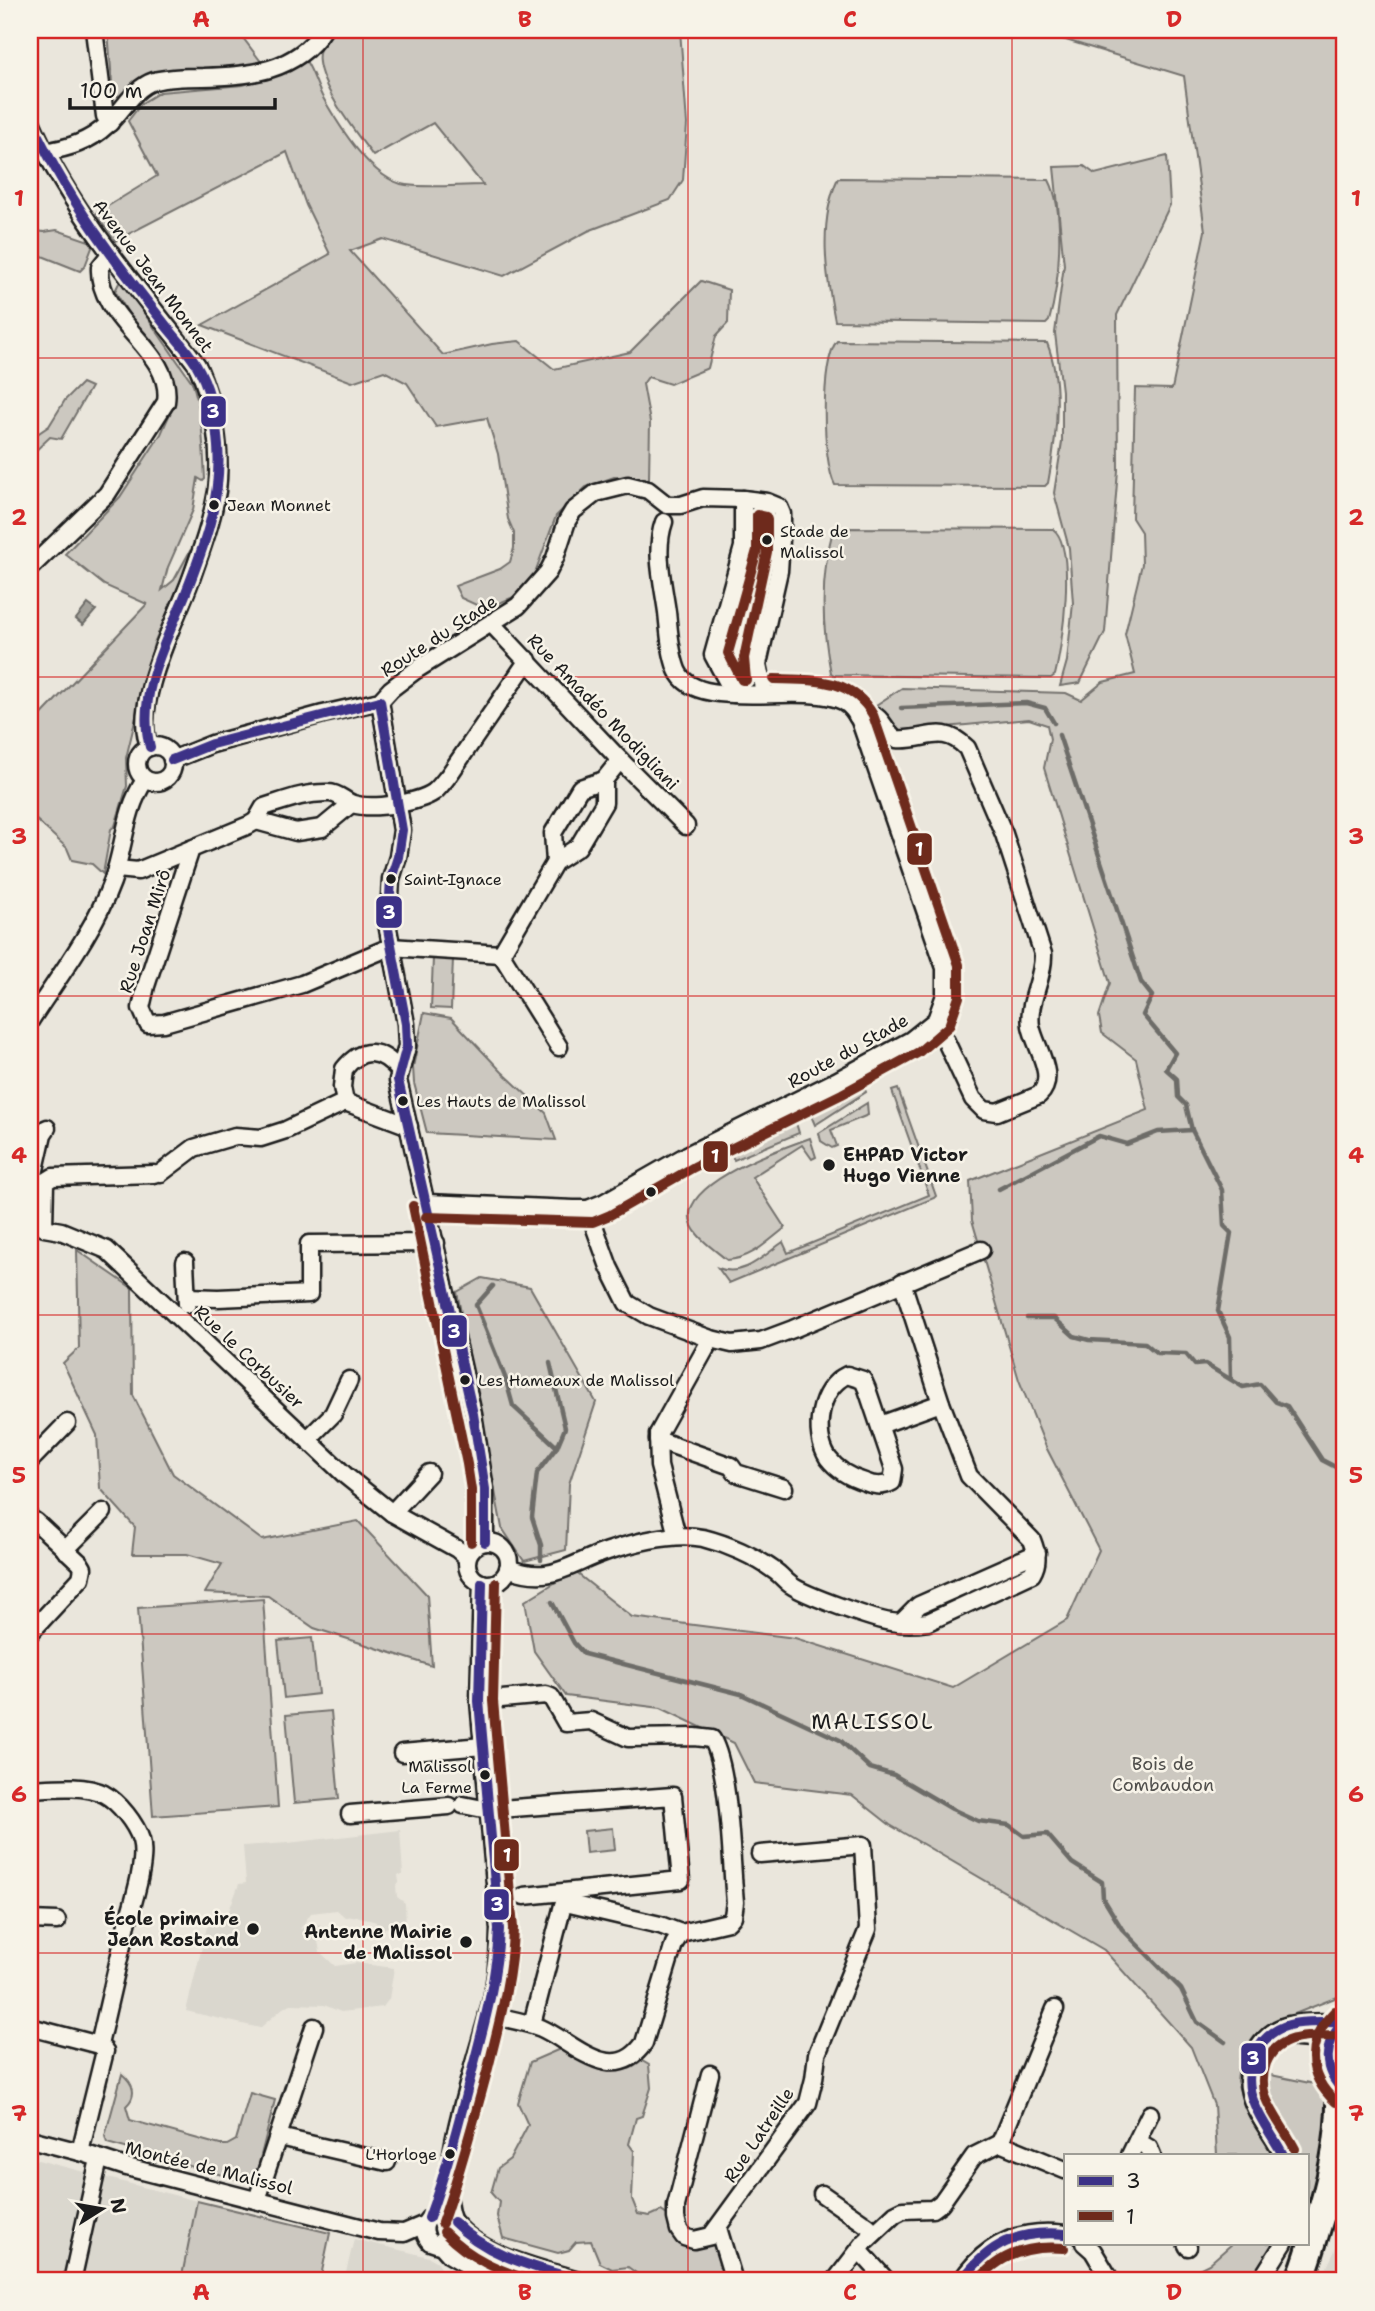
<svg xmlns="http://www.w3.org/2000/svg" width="1375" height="2311" font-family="'Shantell Sans',sans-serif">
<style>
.built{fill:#dad7ce}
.green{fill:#ccc8c0;stroke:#74726e;stroke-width:2}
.water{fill:#a3a19a;stroke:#6d6c68;stroke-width:2}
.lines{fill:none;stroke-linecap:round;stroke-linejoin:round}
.stream{stroke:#6d6c68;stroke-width:4.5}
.minor-casing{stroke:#1c1c1c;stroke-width:21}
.primary-casing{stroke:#1c1c1c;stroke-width:32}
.minor{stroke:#f7f3e8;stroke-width:16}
.primary{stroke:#f7f3e8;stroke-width:26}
.bus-1-casing{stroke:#f7f3e8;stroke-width:16}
.bus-2-casing{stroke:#f7f3e8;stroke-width:16}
.bus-1{stroke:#3c3187;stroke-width:10}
.bus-2{stroke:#6e2a1b;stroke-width:10}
.grid{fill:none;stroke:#d62828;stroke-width:2;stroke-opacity:0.55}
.bus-dot{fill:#1c1c1c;stroke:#f7f3e8;stroke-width:2.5}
.labels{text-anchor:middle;stroke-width:5;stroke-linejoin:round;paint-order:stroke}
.bus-label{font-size:16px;fill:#1c1c1c;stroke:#f7f3e8;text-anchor:start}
.street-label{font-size:18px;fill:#1c1c1c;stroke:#f7f3e8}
.poi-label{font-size:18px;font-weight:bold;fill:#1c1c1c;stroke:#f7f3e8;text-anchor:end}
.park-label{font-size:18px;fill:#51504d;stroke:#f7f3e8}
.quarter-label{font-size:21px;letter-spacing:2px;fill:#1c1c1c;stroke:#f7f3e8}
.line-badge{stroke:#f7f3e8;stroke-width:2.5}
.badge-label{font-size:19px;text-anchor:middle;font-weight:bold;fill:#fff}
.neatline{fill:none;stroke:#d62828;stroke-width:2.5}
.grid-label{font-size:23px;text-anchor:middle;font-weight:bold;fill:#d62828}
</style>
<rect width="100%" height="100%" fill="#eae6dc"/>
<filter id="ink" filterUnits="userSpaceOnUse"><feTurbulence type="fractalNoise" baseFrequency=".0143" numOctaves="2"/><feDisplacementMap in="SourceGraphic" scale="14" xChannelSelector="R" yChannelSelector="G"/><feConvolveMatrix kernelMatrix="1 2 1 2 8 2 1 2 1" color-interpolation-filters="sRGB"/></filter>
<g filter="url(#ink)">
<g class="built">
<path d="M400,1830L403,1875H398L399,1882L396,1886L397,1897L405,1903L406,1925L384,1928V1931L377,1932L376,1922L357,1916L345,1917L337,1910L311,1913L300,1929L320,1924L323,1940L318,1941L320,1952L335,1966L356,1963L394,1968L389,1999L383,2007L341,2012L324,2005L291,2004L283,2008L260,2028L186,2011L207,1927L227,1916L239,1884L246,1883L243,1846L288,1843Z"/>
<path d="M30,2158L197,2201L181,2281H30Z"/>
<path d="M1345,2230V2281H1320L1323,2275Z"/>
<path d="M354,2239L429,2257L438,2262L447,2281H344Z"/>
</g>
<g class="green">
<path d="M108,30H237L262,63L224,69L155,73L134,83L119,96H113Z"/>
<path d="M331,30H680L687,124L683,180L670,200L588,231L504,276L383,239L350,251L443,355L492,344L519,341L554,369L630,352L701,281L729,290L728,323L716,336L708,368L670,384L648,377L643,384L650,422L649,479L614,477L586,487L556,516L533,578L516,596L485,609L461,598L455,586L500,569L510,562L514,548V533L508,519L498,454L487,418L436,427L407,383L384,371L352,382L202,325L330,254L306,205L287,152L115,241L95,214L157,176L128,121L142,103L160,92L243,85L290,71L306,61C313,72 316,84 322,96C338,124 371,180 406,185C430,188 458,185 483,185L433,123L373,156C357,134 310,76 320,49C322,42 328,37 331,30Z"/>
<path d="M1033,30H1345V1994L1269,2024L1254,2037L1240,2057L1237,2081L1243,2102L1276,2155H1217L1214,2105L1191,2047L1104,1950L890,1825L852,1795L754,1783L734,1743L661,1708L566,1696L534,1651L525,1601L574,1571L632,1617L795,1638L953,1688L1067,1620L1099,1550L1046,1447L1019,1380L972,1220L970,1181L1148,1110L1136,1059L1102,1033L1099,1016L1110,983L1044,768L1050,739L1047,725L1029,719L904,731L895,730L876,705L902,688L1066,693L1081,700L1103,682L1135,674L1125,634L1142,564L1141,532L1132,518L1135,388L1172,389L1205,231L1184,76Z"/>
<path d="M1167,156L1170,205L1117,315L1118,470L1105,632L1080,683L1060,686L1067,661L1073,603L1069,548L1054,493L1062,442V391L1055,333L1064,265L1054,167L1084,166L1095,174Z"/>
<path d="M838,178L1049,180C1066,212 1059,287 1049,321L1046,324L835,321C826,275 818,222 838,178Z"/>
<path d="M30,230L44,232L57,230L92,242L93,245L85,266L80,271L32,252L30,254Z"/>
<path d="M119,283H123L192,382C203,413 203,446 205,479L203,481L198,478L193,510L168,567L162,590L174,580L190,551L193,553L154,643L126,758L127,786L115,826L111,829L103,874L92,864L72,860L67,848L30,814V727L147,604L104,585L65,554L120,497L161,434L175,402V389L170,373L146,343L115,291Z"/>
<path d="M837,341L1047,343C1063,382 1056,442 1048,483L1045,486L835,485C822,462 820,360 837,341Z"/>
<path d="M82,383L91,387L61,439L50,437L30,456V439L49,426L65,400Z"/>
<path d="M838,528L1053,529C1077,547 1062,647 1055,675L1051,678L834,675L831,673C821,624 820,578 833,530Z"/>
<path d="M433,958L453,959L451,1009L431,1008Z"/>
<path d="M424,1013L451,1018L502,1072L546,1113L556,1140L427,1133L414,1083L413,1067Z"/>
<path d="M861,1079L866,1092L815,1125L807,1106Z"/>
<path d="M898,1089L936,1196L934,1198L729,1283L718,1268C743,1278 763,1256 783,1242L788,1253L929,1195L892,1091Z"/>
<path d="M867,1103L868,1115L831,1130L837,1146L832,1148L821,1141L819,1133Z"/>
<path d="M794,1116L799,1133L734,1160L729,1150Z"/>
<path d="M810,1138L816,1157L812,1159L802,1145L752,1177L785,1228C767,1242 751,1259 727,1260C715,1250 699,1240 692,1226C673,1184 783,1148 810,1138Z"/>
<path d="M77,1250L132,1288L133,1395L173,1474L262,1540L358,1521L427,1595L432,1666L314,1628L268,1596L205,1593L222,1564L187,1554H132L135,1527L100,1488L97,1435L63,1363L79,1348Z"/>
<path d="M482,1278L530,1287L596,1402L569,1484L566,1550L524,1561L502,1528L457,1292Z"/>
<path d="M263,1599L278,1807L153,1816L138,1608Z"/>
<path d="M312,1638L318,1694L284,1698L278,1641Z"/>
<path d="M331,1711L339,1799L294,1803L286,1715Z"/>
<path d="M613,1828L615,1850L586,1853L584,1831Z"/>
<path d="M560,2049C575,2062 607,2074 628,2069C633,2068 638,2064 642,2061L649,2065L651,2088L642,2116L636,2118L629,2144L634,2151L632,2199L638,2214L650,2216L661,2211L673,2219L677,2231L716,2241L727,2281H647L628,2267L612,2269L600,2263L591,2241L576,2242L569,2250L558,2253L503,2238L497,2216L499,2202L491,2193L498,2168L510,2159L528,2125L518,2103L530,2062Z"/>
<path d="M122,2074C133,2083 138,2095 126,2106L130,2120L220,2145H227L236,2140L250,2093L275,2100L255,2179L247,2182L107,2143L105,2136Z"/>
<path d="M1266,2074L1329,2087L1337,2102L1307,2240V2155H1295L1266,2102L1260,2081Z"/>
<path d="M197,2201L330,2233L320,2281H181Z"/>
<path d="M1233,2243H1276L1254,2281H1175L1209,2264Z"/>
</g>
<path class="water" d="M88,604L96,610L83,625L76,619Z"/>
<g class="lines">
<g class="stream">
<path d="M901,708L1026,703L1045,708L1054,723"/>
<path d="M1059,735L1141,982L1152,996L1143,1015L1175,1053L1166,1069L1177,1079L1178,1097L1186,1105L1192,1130L1222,1190L1224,1226L1231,1233L1218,1311L1230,1337L1231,1379"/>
<path d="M999,1189L1099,1136L1127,1144L1158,1132L1192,1130"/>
<path d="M493,1286L476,1305L505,1377L513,1406L557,1447L537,1473L532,1517L541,1545V1560"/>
<path d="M1027,1318H1054L1074,1336L1089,1340L1145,1343L1157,1353L1186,1354L1195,1365L1205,1364L1243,1387L1260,1384L1276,1402L1287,1406L1322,1460L1345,1472"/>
<path d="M550,1363L565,1428L557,1447"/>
<path d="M552,1602L574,1643L584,1654L741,1694L840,1740L870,1768L894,1775L952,1809L978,1821L1009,1825L1024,1836L1047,1834L1072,1863L1102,1882L1103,1898L1122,1929L1181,1989L1197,2022L1225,2042"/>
</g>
<g class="minor-casing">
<g id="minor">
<path d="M94,30L105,116L110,123"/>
<path d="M30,119C69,211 137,286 197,365C214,403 222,450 217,491C212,521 201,551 191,579C177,618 130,708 150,747"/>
<path d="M44,152C69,148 89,142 107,125C123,111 133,88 154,81C170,77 187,77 203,77C248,76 296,72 323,30"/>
<path d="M30,568L107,494L166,402C174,350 97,322 100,267L111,253"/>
<path d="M492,624L620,760L686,826"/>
<path d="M528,660L449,775C444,781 440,787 434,792C418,803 372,810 353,804C345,801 338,793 329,793C306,792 286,800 264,807L256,821L249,825L191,849L146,986L141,1008L148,1024L164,1023L302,984L390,947L501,954L555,862L578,847L604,803V780"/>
<path d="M734,694L713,655L743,547V499"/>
<path d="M380,701L402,830L398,857L391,879L388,929L406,1024L407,1046L398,1080L473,1414L485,1489V1542"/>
<path d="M857,716C884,709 878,725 896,739C926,742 941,722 967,748L1004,834L1043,954C1044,979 1027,1003 1031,1026C1035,1047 1058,1077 1039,1095L997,1112L984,1110L973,1099L936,1020"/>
<circle cx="155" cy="764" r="18"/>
<path d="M172,760L212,744L323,714L380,701L391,689L416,670L518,606L548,572L555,558L567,521L573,511L596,493L628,485L648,490L667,505H681L703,498L743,499L767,502L779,507L782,514V524L779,571L758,664L764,693"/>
<path d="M256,821L296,832L322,828L351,804"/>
<path d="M555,862L553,833L580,788L604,780L620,760"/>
<path d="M117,869L138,871L191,849"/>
<path d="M501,954L559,1047"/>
<path d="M30,1021C59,976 93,933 112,882C125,847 124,811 145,780"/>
<path d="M399,1070C381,1049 362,1046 344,1069L342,1087L345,1102L409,1126"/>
<path d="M161,1173L194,1148L235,1136L261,1138L286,1130L345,1102"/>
<path d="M154,1174L53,1177L45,1182L44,1228L61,1231L107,1250L346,1476L392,1513L457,1549L467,1558"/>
<path d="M30,1192L43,1134L47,1128"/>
<path d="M427,1203L574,1209H588L603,1203L687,1155L836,1081L911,1040L936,1020L945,995V968L860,721C856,713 852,706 843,701C802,681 695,714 677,670C670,652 669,630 667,612C663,583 654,550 664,522"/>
<path d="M588,1209L609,1267L627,1303L649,1316L711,1339L732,1344L761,1341L793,1329L981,1250"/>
<path d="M185,1262L187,1304"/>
<path d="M187,1297L218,1298L309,1294V1244L436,1243"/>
<path d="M847,1375L863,1380L867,1389L894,1469L892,1482C883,1487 874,1486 865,1482C851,1478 837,1470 828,1458C812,1433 819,1388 847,1375Z"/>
<path d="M880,1425L941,1403"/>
<path d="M308,1439L333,1414L349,1380"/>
<path d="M658,1440L731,1466L736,1473L784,1488"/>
<path d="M30,1461L67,1423"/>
<path d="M392,1513L429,1473"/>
<path d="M30,1518L36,1522L80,1563L83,1568L81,1578L30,1633"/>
<path d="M677,1536L659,1466L658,1434L711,1339"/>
<circle cx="488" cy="1563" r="21"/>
<path d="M65,1550L103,1512"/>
<path d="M508,1568C552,1585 568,1564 608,1551C636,1542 673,1532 703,1538C727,1544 755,1556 775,1571C781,1575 785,1581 791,1585C804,1595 875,1620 891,1622C903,1624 915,1624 928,1622L1032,1574C1039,1562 1037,1553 1032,1540L969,1476L941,1403L902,1282"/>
<path d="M901,1623L919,1605L1037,1553"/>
<path d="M479,1701L546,1695L551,1697L566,1723L591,1721L628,1738L695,1737L712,1739C730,1770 731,1863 735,1902L733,1916L728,1922L681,1933L674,1944L644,2043C613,2088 573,2042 541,2028C524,2021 505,2019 488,2014"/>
<path d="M402,1753L483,1746"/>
<path d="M30,1789C51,1788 84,1784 104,1794C119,1802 136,1824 141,1840C147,1861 133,1903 127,1924C118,1964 108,2005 99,2045L105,2051L80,2152"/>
<path d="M463,1805L488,1810L673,1796L681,1880L524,1896"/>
<path d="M350,1814L449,1806"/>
<path d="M30,1920L57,1921"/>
<path d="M532,2024L563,1905L570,1904L660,1925L681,1933"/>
<path d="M30,2027L99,2045"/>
<path d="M1273,2036L1310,2039L1326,2056"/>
<path d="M710,2074L676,2206V2218L679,2230L684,2237L694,2240L711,2236L808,2103L814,2079L817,2054L868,1929L863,1845L760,1854"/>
<path d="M279,2137L387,2162"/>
<path d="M30,2139L80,2152L123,2166L379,2232L404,2233L425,2224"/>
<path d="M1137,2141L1149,2148L1152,2155"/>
<path d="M1000,2143L1055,2009"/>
<path d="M1130,2155L1150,2114"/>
<path d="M1283,2155C1274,2135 1255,2115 1250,2093C1243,2066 1261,2032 1289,2025C1306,2021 1326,2023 1343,2022"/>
<path d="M822,2194L868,2226L874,2233"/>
<path d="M257,2200L314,2027"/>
<path d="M452,2219C435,2177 476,2061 488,2015C496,1986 499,1959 499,1929L479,1701L482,1583"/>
<path d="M454,2222C481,2257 541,2268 581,2281"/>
<path d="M718,2228L734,2281"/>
<path d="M1084,2243L1093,2251L1111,2281"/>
<path d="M1186,2243L1188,2247"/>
<path d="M442,2246L454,2238L456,2226L448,2216C429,2209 417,2227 430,2242L442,2246L450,2255L462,2262L526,2281"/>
<path d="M859,2250L887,2281"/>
<path d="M72,2281L99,2159"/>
<path d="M466,2281L470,2264"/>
<path d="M835,2281L865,2242L895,2214L903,2210L933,2209L941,2203L974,2156L1000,2143L1065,2170"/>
<path d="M961,2281C986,2244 1020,2228 1065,2234"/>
<path d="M1260,2281L1284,2243"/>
</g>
</g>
<g class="primary-casing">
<g id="primary">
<path d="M1345,2021C1322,2040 1319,2073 1345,2092"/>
<path d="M1299,2281C1306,2266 1310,2250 1315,2234C1330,2186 1342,2138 1340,2088"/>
</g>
</g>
<use href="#minor" class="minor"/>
<use href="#primary" class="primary"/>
<g class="bus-1-casing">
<g id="bus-1">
<path d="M30,119C51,164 76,206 106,247C125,274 146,300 167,327C177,339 188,351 196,364C210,387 216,420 218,446C222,498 204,547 185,595C166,642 136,695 150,747"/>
<path d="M380,701L402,830L398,857L391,879L388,929L406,1024L407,1046L398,1080L473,1414L485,1489V1542"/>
<path d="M172,760L212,744L380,701"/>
<path d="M1345,2021C1323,2043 1321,2070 1345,2092"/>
<path d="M1283,2155C1274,2137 1261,2122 1254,2103C1241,2073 1256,2034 1289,2025C1306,2020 1326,2023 1343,2022"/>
<path d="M429,2218C447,2169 460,2118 473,2067C485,2021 497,1977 499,1929L479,1701L482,1583"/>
<path d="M454,2222C488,2257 536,2267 581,2281"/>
<path d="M961,2281C990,2243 1018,2230 1065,2234"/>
</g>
</g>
<g class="bus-2-casing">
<g id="bus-2">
<path d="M757,515L766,517L767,520V552L744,658L746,680H742L728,653L757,550Z"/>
<path d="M413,1206L467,1464L471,1490V1542"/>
<path d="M426,1217L593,1222L610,1215L694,1167L842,1094L919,1052L949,1026L959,997V965L873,715C851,677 814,680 774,679"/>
<path d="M1335,2011C1306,2040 1305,2074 1336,2102"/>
<path d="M1295,2149C1286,2131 1272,2115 1265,2096C1262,2085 1262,2074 1266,2063C1279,2031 1315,2037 1344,2036"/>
<path d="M442,2223C460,2173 473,2123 487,2072C499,2024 512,1977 513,1928L493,1701L496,1583"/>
<path d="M444,2232C469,2258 499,2271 533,2281"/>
<path d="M978,2281C1000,2253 1030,2245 1064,2248"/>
</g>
</g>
<use href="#bus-1" class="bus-1"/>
<use href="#bus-2" class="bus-2"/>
</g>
</g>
<path class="grid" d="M363,30V2281M688,30V2281M1012,30V2281M30,358H1345M30,677H1345M30,996H1345M30,1315H1345M30,1634H1345M30,1953H1345"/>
<g class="bus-dot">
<circle cx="214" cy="505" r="6"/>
<circle cx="767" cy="540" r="6"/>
<circle cx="391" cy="879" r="6"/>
<circle cx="403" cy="1101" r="6"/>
<circle cx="829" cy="1165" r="7"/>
<circle cx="651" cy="1192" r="6"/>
<circle cx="465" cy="1380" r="6"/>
<circle cx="485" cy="1775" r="6"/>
<circle cx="253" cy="1929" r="7"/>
<circle cx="466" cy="1942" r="7"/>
<circle cx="450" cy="2154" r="6"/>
</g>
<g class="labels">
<g class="bus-label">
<text x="227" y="511">Jean Monnet</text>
<text x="780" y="537">Stade de<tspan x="780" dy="21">Malissol</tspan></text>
<text x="404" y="885">Saint-Ignace</text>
<text x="416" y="1107">Les Hauts de Malissol</text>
<text x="478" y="1386">Les Hameaux de Malissol</text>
<text x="472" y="1772" text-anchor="end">Malissol<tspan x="472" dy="21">La Ferme</tspan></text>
<text x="437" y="2160" text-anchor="end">L'Horloge</text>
</g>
<g class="street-label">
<text transform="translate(153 276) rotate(53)" y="6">Avenue Jean Monnet</text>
<text transform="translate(439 636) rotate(-33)" y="6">Route du Stade</text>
<text transform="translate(603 712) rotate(46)" y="6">Rue Amadéo Modigliani</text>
<text transform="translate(145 931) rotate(-72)" y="6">Rue Joan Mirô</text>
<text transform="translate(848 1051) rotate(-29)" y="6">Route du Stade</text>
<text transform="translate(249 1357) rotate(43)" y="6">Rue le Corbusier</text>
<text transform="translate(759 2135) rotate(-56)" y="6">Rue Latreille</text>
<text transform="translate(209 2168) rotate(14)" y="6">Montée de Malissol</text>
</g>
<g class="poi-label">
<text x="843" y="1161" text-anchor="start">EHPAD Victor<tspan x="843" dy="21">Hugo Vienne</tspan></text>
<text x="239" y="1925">École primaire<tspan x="239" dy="21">Jean Rostand</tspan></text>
<text x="452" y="1938">Antenne Mairie<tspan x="452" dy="21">de Malissol</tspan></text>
</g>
<g class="park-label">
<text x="1163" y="1770">Bois de<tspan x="1163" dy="21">Combaudon</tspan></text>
</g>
<g class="quarter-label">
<text x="873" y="1729">MALISSOL</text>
</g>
</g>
<g class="line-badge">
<rect x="200" y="395" width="27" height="33" rx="7" fill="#3c3187"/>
<rect x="906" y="832" width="27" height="34" rx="7" fill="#6e2a1b"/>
<rect x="375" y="895" width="28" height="34" rx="7" fill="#3c3187"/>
<rect x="702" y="1140" width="27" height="33" rx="7" fill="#6e2a1b"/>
<rect x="441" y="1314" width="27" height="34" rx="7" fill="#3c3187"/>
<rect x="493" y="1838" width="27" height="34" rx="7" fill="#6e2a1b"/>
<rect x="483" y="1888" width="27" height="33" rx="7" fill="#3c3187"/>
<rect x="1240" y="2042" width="27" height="33" rx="7" fill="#3c3187"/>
</g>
<g class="badge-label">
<text x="213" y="418">3</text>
<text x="919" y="856">1</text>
<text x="389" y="919">3</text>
<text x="715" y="1163">1</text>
<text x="454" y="1338">3</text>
<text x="507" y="1862">1</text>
<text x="497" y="1911">3</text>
<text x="1253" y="2065">3</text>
</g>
<rect width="1375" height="2311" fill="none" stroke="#f7f3e8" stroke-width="77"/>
<rect x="1064" y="2154" width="245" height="91" fill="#f7f3e8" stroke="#9f9d96" stroke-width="2"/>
<rect x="1078" y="2176" width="35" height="10" fill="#3c3187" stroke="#9f9d96" stroke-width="2"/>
<text x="1126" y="2188" font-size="21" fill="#1c1c1c">3</text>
<rect x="1078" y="2211" width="35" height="10" fill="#6e2a1b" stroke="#9f9d96" stroke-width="2"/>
<text x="1126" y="2224" font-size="21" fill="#1c1c1c">1</text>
<g transform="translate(102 2209) rotate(79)" stroke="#f7f3e8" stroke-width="5" paint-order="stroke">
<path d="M0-5L12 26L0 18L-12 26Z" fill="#1c1c1c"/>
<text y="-10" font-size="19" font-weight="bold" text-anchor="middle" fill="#1c1c1c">N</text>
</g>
<path d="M70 98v10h205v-10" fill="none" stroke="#1c1c1c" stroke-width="3.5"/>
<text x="80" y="98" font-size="21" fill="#1c1c1c" stroke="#f7f3e8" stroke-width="5" paint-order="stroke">100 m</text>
<rect x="38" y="38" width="1298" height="2234" class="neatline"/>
<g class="grid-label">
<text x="201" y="27">A</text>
<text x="525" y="27">B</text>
<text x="850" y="27">C</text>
<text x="1174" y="27">D</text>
<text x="19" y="206">1</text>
<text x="1356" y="206">1</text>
<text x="19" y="525">2</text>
<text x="1356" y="525">2</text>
<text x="19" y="844">3</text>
<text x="1356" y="844">3</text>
<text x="19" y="1163">4</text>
<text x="1356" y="1163">4</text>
<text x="19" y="1483">5</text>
<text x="1356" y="1483">5</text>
<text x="19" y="1802">6</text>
<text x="1356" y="1802">6</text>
<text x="19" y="2121">7</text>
<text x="1356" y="2121">7</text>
<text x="201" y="2300">A</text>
<text x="525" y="2300">B</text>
<text x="850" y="2300">C</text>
<text x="1174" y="2300">D</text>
</g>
</svg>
